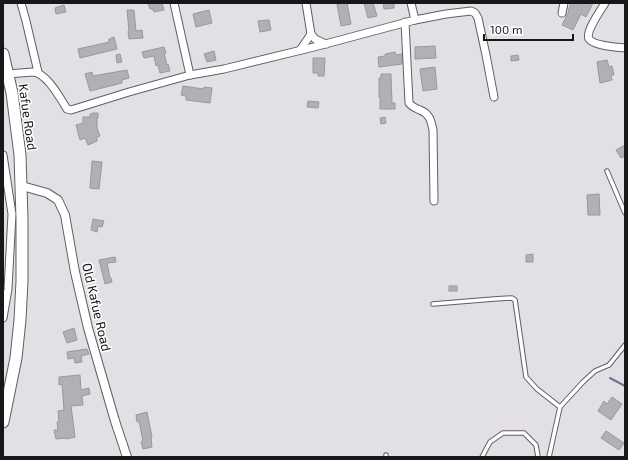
<svg xmlns="http://www.w3.org/2000/svg" width="628" height="460" font-family="'Exo 2',sans-serif">
<style>
.lines{fill:none;stroke-linecap:round;stroke-linejoin:round}
.stream{stroke:#6a768e;stroke-width:2}
.building{fill:#b0b0b7;stroke:#98989e}
.service-casing{stroke:#615e63;stroke-width:5.5}
.minor-casing{stroke:#615e63;stroke-width:9}
.tertiary-casing{stroke:#615e63;stroke-width:10}
.trunk-casing{stroke:#615e63;stroke-width:13}
.service{stroke:#fff;stroke-width:3.5}
.minor{stroke:#fff;stroke-width:7}
.tertiary{stroke:#fff;stroke-width:8}
.trunk{stroke:#fff;stroke-width:11}
.labels{text-anchor:middle;stroke-width:3;stroke-linejoin:round;paint-order:stroke}
.street-label{font-size:13px;fill:#171618;stroke:#fff}
</style>
<rect width="100%" height="100%" fill="#e2dfe5"/>
<g class="lines">
<path class="stream" d="M610,378L625,386"/>
</g>
<g class="building">
<path d="M148,3H162L164,10L154,12L153,9H150Z"/>
<path d="M344,3H347L351,24L341,26L337,4Z"/>
<path d="M364,3H373L377,16L368,18Z"/>
<path d="M383,3H394V8L384,9Z"/>
<path d="M571,3H593L586,17L581,14L573,30L562,25L569,11H568Z"/>
<path d="M64,5L66,12L56,14L55,8Z"/>
<path d="M127,10H134L136,31L142,30L143,38L129,39L128,31H129Z"/>
<path d="M209,10L212,23L196,27L193,14Z"/>
<path d="M269,20L271,30L260,32L258,21Z"/>
<path d="M114,37L117,49L80,58L78,49L109,42V39Z"/>
<path d="M435,46L436,58L415,59V47Z"/>
<path d="M164,47L166,53H164L167,65L168,64L170,71L160,73L158,65L156,66L154,56L144,58L142,52Z"/>
<path d="M214,51L216,60L207,62L204,54Z"/>
<path d="M395,52L396,55L402,54V64L379,67L378,57L385,56V54Z"/>
<path d="M120,54L122,62L117,63L116,55Z"/>
<path d="M518,55L519,60L511,61V56Z"/>
<path d="M313,58H325L324,76H318V73H313Z"/>
<path d="M607,60L609,67L612,66L614,75H611L612,80L600,83L597,62Z"/>
<path d="M435,67L437,89L423,91L420,69Z"/>
<path d="M127,70L129,78L122,80V83L90,91L85,74L92,72L93,76Z"/>
<path d="M381,74H391L392,103H395V109H380V97H379V78H381Z"/>
<path d="M183,86L204,89V87L212,88L210,103L186,100V96L181,95Z"/>
<path d="M308,101L319,102L318,108L307,107Z"/>
<path d="M92,113H98V118H97V128L100,136L97,137V141L88,145L85,138L80,140L76,125L83,123V117H90V114H92Z"/>
<path d="M385,117L386,123L381,124L380,118Z"/>
<path d="M625,145V156L621,158L616,150Z"/>
<path d="M92,161L102,162L99,189L90,188Z"/>
<path d="M599,194L600,215H588L587,195Z"/>
<path d="M93,219L104,221L102,227L98,226L97,232L91,230Z"/>
<path d="M533,254V262H526V255Z"/>
<path d="M115,257L116,262L107,263L110,278H111L112,282L105,284L99,260Z"/>
<rect x="449" y="286" width="8" height="5"/>
<path d="M74,328L77,340L67,343L63,332Z"/>
<path d="M87,349L89,354L81,356L82,362L75,363L74,358L68,359L67,352Z"/>
<path d="M80,375L81,390L89,388L90,394L82,396L83,405L71,406L75,437L66,439V438L56,439L54,430H58L57,422H59L58,411L64,410L62,384L59,385V377Z"/>
<path d="M612,397L622,404L611,420L598,411L604,401L607,404Z"/>
<path d="M147,412L152,437H151L152,447L143,449L141,442L143,441L139,421L137,422L136,415Z"/>
<path d="M606,431L624,443L619,450L601,438Z"/>
</g>
<g class="lines">
<g class="service-casing">
<g id="service">
<path d="M607,171L625,213"/>
<path d="M433,304L494,299L512,298L515,300L526,377L537,389L560,407"/>
<path d="M386,457V455"/>
<path d="M482,457L490,442L503,433H524L536,445L538,457"/>
<path d="M549,457L560,407L583,382L595,371L609,365L625,345"/>
</g>
</g>
<g class="minor-casing">
<g id="minor">
<path d="M21,3L26,21L38,72"/>
<path d="M174,3L190,75"/>
<path d="M306,3L311,34L315,39L326,44"/>
<path d="M411,3L415,20"/>
<path d="M605,3C601,10 585,32 589,39C594,46 617,47 625,48"/>
<path d="M562,13L564,3"/>
<path d="M405,22L409,103C412,107 415,108 420,110C430,114 431,121 433,130L434,201"/>
<path d="M300,50L307,40L311,34"/>
<path d="M7,74L33,72C47,73 60,98 67,109L71,110L129,92L190,75L224,69L314,47L415,20L446,14L471,11L475,13L478,18L486,55L494,97"/>
<path d="M3,155L12,214L8,289L3,318"/>
</g>
</g>
<g class="tertiary-casing">
<path id="tertiary" d="M22,186L47,193L58,200L65,215L75,272L88,328L115,421L127,457"/>
</g>
<g class="trunk-casing">
<path id="trunk" d="M3,54L12,93L20,155L22,219V281L20,320L16,358L3,422"/>
</g>
<use href="#service" class="service"/>
<use href="#minor" class="minor"/>
<use href="#tertiary" class="tertiary"/>
<use href="#trunk" class="trunk"/>
</g>
<g class="labels">
<g class="street-label">
<text transform="translate(28 117) rotate(82)" y="5">Kafue Road</text>
<text transform="translate(97 307) rotate(77)" y="5">Old Kafue Road</text>
</g>
</g>
<rect width="628" height="460" fill="none" stroke="#171618" stroke-width="8"/>
<path d="M484 34v6h89v-6" fill="none" stroke="#171618" stroke-width="2"/>
<text x="490" y="34" font-size="12" fill="#171618" stroke="#ffffff" stroke-width="3" paint-order="stroke">100 m</text>
</svg>
